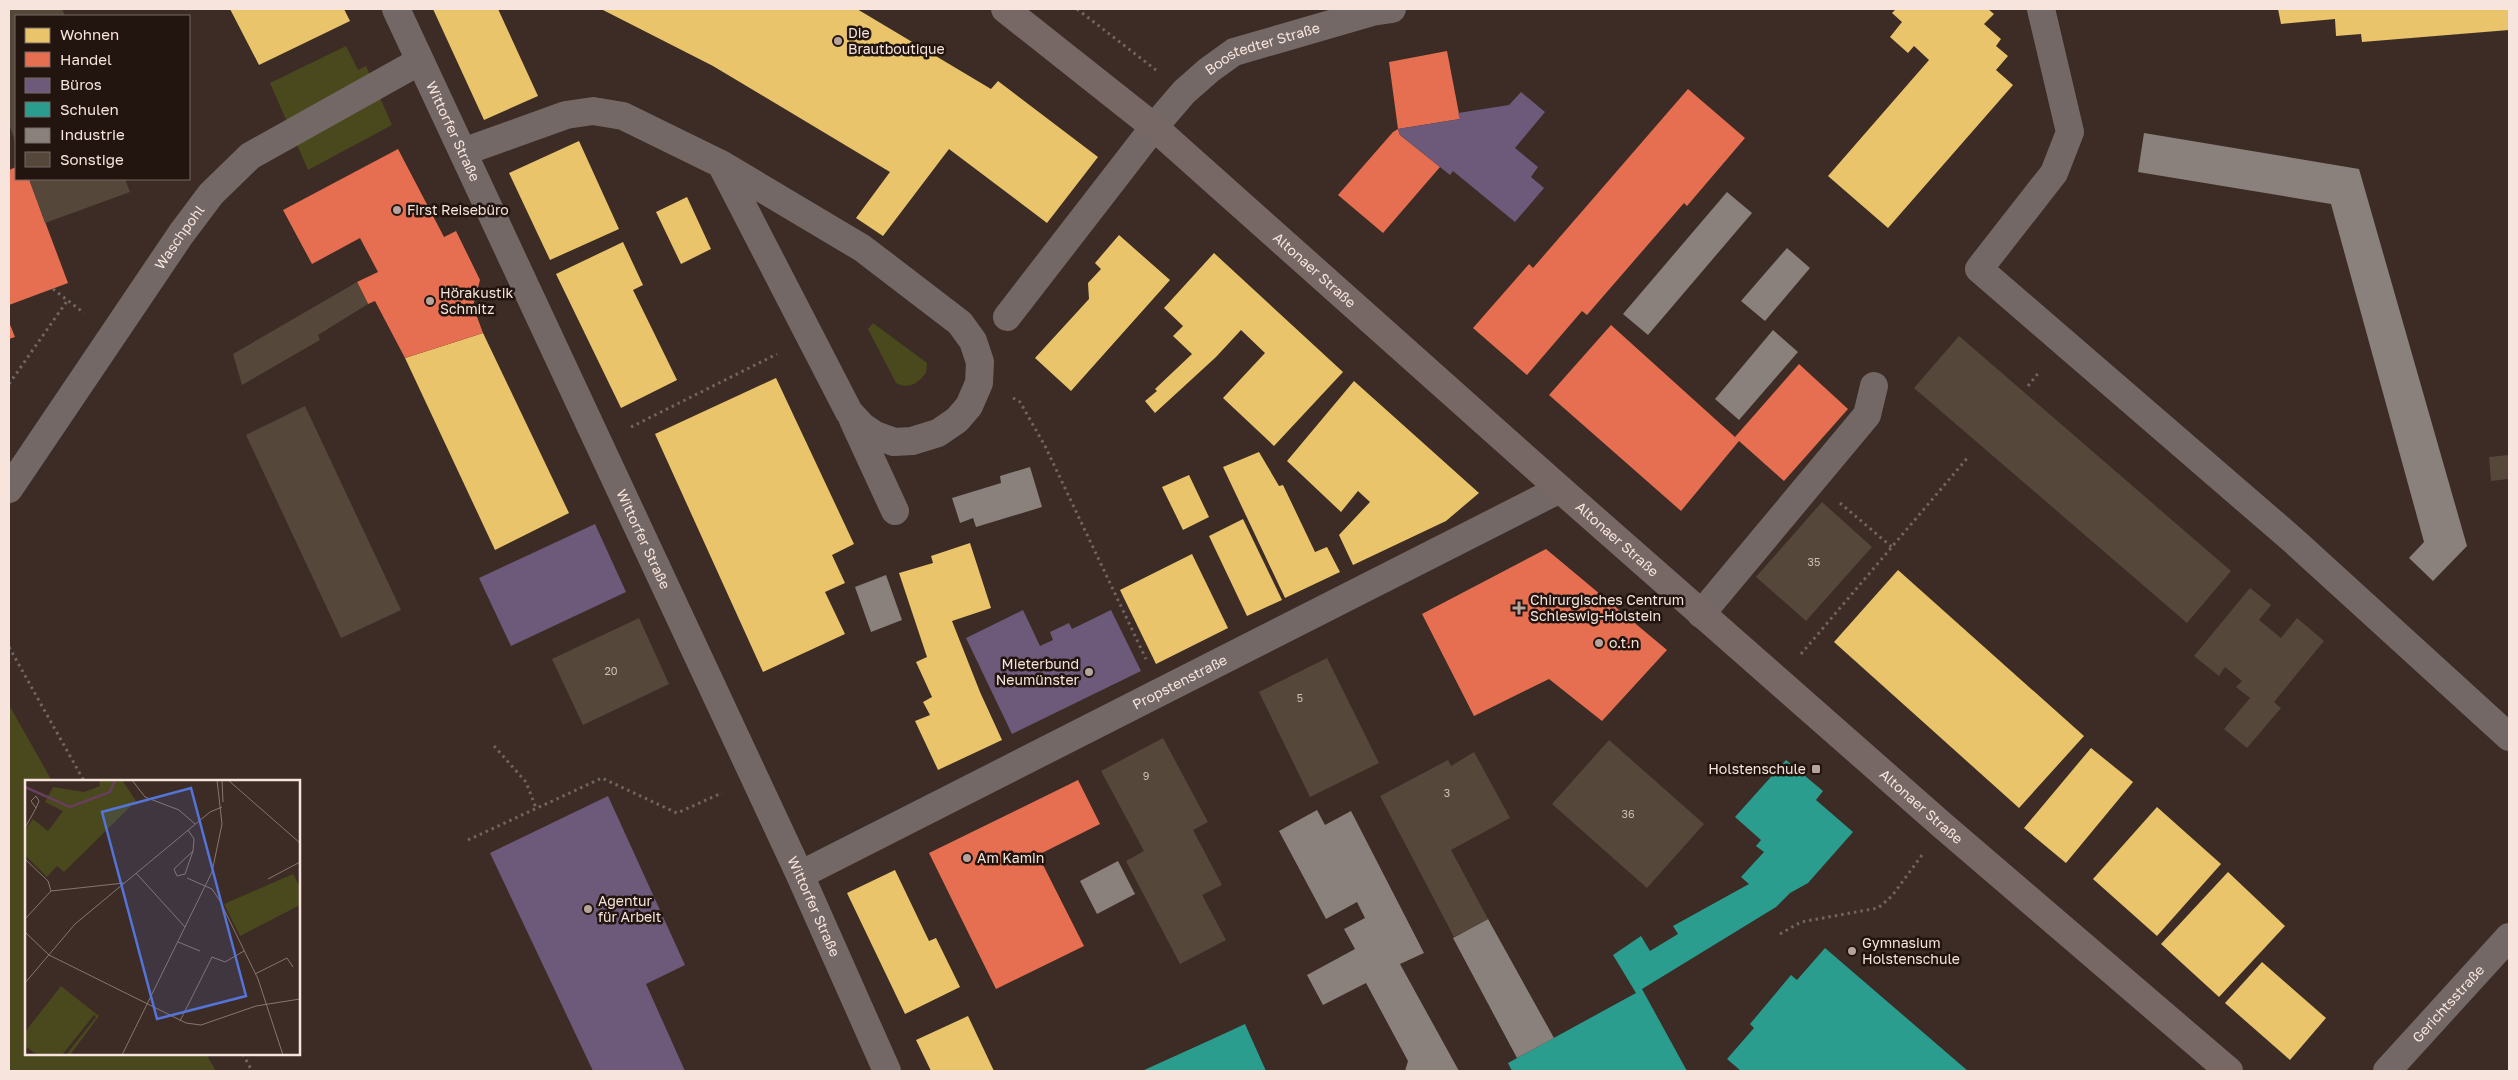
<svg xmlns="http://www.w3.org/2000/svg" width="2518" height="1080" font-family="'Golos Text',sans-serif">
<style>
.green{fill:#49491d}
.homes{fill:#e9c46a}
.shops{fill:#e76f51}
.offices{fill:#6d597a}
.schools{fill:#2a9d8f}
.industry{fill:#8a817c}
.building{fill:#55473a}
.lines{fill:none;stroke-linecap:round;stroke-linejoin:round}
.path{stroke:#716562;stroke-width:3;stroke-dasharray:2.5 4;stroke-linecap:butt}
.minor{stroke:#736866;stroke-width:28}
.major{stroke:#776866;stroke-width:28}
.poi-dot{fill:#b6a49c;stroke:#221510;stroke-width:2}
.labels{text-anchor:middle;stroke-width:5;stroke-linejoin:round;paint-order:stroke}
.number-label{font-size:11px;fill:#cebdb4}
.poi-label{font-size:14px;fill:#f7e4dc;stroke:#221510;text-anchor:start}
.street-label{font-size:14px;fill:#f7e4dc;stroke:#221510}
.inset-river{fill:none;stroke:#683e5d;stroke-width:2.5}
.inset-road{fill:none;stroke:#87766e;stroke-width:1}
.view{fill:#5474d9;fill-opacity:0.15;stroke:#5474d9;stroke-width:2.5}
.inset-edge{fill:none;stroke:#f7e4dc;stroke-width:2.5}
</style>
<rect width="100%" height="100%" fill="#3c2c25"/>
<g class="green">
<path d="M346,46L358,70L366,66L392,125L308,170L270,83Z"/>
<path d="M873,323L927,363L926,373C918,383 909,390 896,383L868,329Z"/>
<path d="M9,705L52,781H26V1054H206L216,1071H9Z"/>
</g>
<g class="homes">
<path d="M230,9H344L350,21L259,65Z"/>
<path d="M433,9H498L538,96L484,120Z"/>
<path d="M601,9H857L991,89L998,81L1098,157L1047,223L949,149L883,236L856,218L890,172L713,66Z"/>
<path d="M1896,9H1988L1994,14L1984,24L2001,39L1996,46L2008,56L1996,70L2013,85L1888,228L1828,176L1929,60L1914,46L1908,53L1890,37L1902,22L1892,13Z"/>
<path d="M2278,9H2509V30L2362,42L2361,34L2336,36L2335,19L2281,24Z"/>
<path d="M579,141L619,229L550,260L509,173Z"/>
<path d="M687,197L711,249L681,264L656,212Z"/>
<path d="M1119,235L1170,280L1071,391L1035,358L1089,299L1088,283L1101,269L1095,263Z"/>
<path d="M623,242L643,285L633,290L677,380L621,408L556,274Z"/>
<path d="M1214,253L1343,372L1274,446L1223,398L1265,353L1241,330L1216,357L1155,413L1145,401L1157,391L1155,389L1192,354L1173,336L1183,326L1164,308Z"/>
<path d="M483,333L569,513L495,550L405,358Z"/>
<path d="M776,378L854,544L832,555L845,583L825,592L845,634L763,672L655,434Z"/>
<path d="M1354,381L1479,493L1446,521L1353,565L1339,535L1370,502L1358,491L1341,512L1287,461Z"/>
<path d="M1259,452L1279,486L1283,485L1315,552L1327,547L1340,572L1285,598L1223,467Z"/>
<path d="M1189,475L1209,517L1183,530L1162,487Z"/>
<path d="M1243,519L1282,600L1247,616L1209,536Z"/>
<path d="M970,543L991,608L952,621L980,692L1002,740L938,770L915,721L930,715L923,702L932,697L916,662L927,657L899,573L933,563L931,556Z"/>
<path d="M1192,554L1228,628L1156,664L1120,590Z"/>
<path d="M1898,570L2084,736L2019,808L1834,642Z"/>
<path d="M2091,748L2133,782L2066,863L2024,828Z"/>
<path d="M2157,807L2221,864L2157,936L2093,879Z"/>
<path d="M895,870L929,941L936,938L960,987L905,1014L847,893Z"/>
<path d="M2228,872L2285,926L2219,997L2161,944Z"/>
<path d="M2262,962L2326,1018L2290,1060L2225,1003Z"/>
<path d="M968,1016L994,1071H931L916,1040Z"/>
</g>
<g class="shops">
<path d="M1447,51L1460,119L1398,129L1389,62Z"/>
<path d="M1688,89L1745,138L1687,206L1684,203L1587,315L1582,311L1527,375L1473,328L1529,264L1533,268Z"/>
<path d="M1398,129L1400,135L1440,167L1383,233L1338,195L1393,132Z"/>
<path d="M398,149L444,237L456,231L480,280L473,306L483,333L405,358L375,301L368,304L357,282L378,272L360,238L312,264L283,210Z"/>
<path d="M16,167V179H29L68,283L9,305V170Z"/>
<path d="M9,322L15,337L9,339Z"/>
<path d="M1611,325L1735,437L1799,364L1848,409L1784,481L1739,441L1681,511L1549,395Z"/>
<path d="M1546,549L1667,650L1602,721L1549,679L1474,716L1422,614Z"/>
<path d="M1078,780L1100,824L1038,855L1084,946L996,989L929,853Z"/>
</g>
<g class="offices">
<path d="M1521,92L1545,112L1515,148L1538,167L1531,177L1544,188L1515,222L1453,171L1450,175L1400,135L1398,129L1460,119L1458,113L1509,105Z"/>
<path d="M595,524L626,592L511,646L479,578Z"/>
<path d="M1023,610L1040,646L1053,640L1050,632L1069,623L1072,629L1111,610L1141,671L1012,734L966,638Z"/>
<path d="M608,796L685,965L646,984L685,1071H593L490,853Z"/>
</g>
<g class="schools">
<path d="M1786,760L1823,791L1816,800L1853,832L1808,883L1790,893L1776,907L1642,989L1687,1071H1512L1508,1063L1636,993L1613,955L1641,936L1650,951L1678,934L1673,926L1749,884L1741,877L1764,852L1756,846L1761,840L1735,817Z"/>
<path d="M1825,948L1968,1071H1741L1727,1059L1754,1028L1750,1024L1791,975L1797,980Z"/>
<path d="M1245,1024L1266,1071H1142L1217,1037Z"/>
</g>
<g class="industry">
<path d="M2144,133L2359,169L2467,546L2433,581L2409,558L2424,542L2331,204L2138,172Z"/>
<path d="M1727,192L1752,213L1648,335L1623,314Z"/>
<path d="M1787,248L1810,268L1765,321L1741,301Z"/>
<path d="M1773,330L1798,352L1739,420L1715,399Z"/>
<path d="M1030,467L1042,507L976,527L973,518L960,523L952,498L1001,483L1000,476Z"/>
<path d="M886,575L902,620L871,632L855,587Z"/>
<path d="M1317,810L1325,825L1351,811L1424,953L1400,964L1459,1071H1405L1408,1061L1366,983L1323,1005L1307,975L1355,949L1344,929L1365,918L1357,902L1326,919L1279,831Z"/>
<path d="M1118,861L1135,894L1097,914L1080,881Z"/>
<path d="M1488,919L1554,1038L1517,1058L1453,938Z"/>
</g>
<g class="building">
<path d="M9,9H62L65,16H16V144L9,124Z"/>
<path d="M29,179H125L130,192L45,223Z"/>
<path d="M357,282L368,304L318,335L320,340L242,385L233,354Z"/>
<path d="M1959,336L2231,571L2187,623L1914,388Z"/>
<path d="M305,406L401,610L341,638L246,435Z"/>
<path d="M2509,455V479L2491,481L2489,457Z"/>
<path d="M1822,502L1872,547L1806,621L1756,577Z"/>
<path d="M2250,588L2271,605L2259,620L2281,638L2297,618L2324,641L2274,702L2281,708L2247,748L2224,729L2250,698L2236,687L2242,681L2225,667L2219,676L2194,656Z"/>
<path d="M639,618L669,684L583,725L552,659Z"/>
<path d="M1327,658L1379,763L1310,797L1259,692Z"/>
<path d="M1163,738L1208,822L1193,830L1222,885L1202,895L1226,940L1180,964L1126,861L1144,851L1101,771Z"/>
<path d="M1609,740L1704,824L1647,888L1552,804Z"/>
<path d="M1474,752L1510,818L1451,850L1488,919L1454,937L1380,796L1448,760L1451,766Z"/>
</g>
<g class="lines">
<g class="path">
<path d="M1077,9L1156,70"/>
<path d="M53,289L84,313"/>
<path d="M9,384L67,301"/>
<path d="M2028,386L2040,371"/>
<path d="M1013,398L1020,402L1045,446L1146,659"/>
<path d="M631,427L777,354"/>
<path d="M1840,503L1893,548"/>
<path d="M9,647L84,781"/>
<path d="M1801,654L1969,456"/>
<path d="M494,746L526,782L536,808"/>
<path d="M468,840L602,778L677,813L722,793"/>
<path d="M1780,934L1801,922L1878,908L1892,896L1922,855"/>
<path d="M243,1054L252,1071"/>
</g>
<g class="minor">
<path id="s1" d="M396,9L800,875L887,1071"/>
<path d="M2041,9L2070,132L2054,173L1979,269L2294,541L2509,737"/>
<path d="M463,152L566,115L593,111L623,116L721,164L862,248L960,323L973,341L980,362L979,383L969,406L957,420L938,433L912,441L894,442L875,435L863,427L849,412L721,164"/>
<path id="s2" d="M1007,317L1154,127L1184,92L1209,70L1234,52L1372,12L1392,9"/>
<path d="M853,420L895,511"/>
<path id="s3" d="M9,489L181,234L211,194L250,156L420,61"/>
<path d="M1701,614L1867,415L1874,386"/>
<path id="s4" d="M800,875L1560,489"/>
<path id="s5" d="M2387,1071L2509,937"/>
</g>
<path class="major" id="s6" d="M1005,9L1154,127L1560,489L1942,825L2229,1071"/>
</g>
<g class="poi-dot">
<circle cx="838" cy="41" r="5"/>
<circle cx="397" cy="210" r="5"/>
<circle cx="430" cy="301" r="5"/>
<path d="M1516.5 600.5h5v5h5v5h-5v5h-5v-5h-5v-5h5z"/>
<circle cx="1599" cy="643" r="5"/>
<circle cx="1089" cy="672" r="5"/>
<rect x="1811" y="764" width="10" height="10" rx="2.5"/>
<circle cx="967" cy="858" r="5"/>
<circle cx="588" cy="909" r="5"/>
<circle cx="1852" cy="951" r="5"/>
</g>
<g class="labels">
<g class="number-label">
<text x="1814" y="566">35</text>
<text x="611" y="675">20</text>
<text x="1300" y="702">5</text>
<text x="1146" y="780">9</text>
<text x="1447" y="797">3</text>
<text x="1628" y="818">36</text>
</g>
<g class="poi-label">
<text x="848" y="38">Die<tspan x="848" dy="16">Brautboutique</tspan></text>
<text x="407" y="215">First Reisebüro</text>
<text x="440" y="298">Hörakustik<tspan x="440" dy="16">Schmitz</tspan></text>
<text x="1530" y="605">Chirurgisches Centrum<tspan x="1530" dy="16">Schleswig-Holstein</tspan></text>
<text x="1609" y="648">o.t.n</text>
<text x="1079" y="669" text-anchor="end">Mieterbund<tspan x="1079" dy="16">Neumünster</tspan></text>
<text x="1806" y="774" text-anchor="end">Holstenschule</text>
<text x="977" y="863">Am Kamin</text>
<text x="598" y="906">Agentur<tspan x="598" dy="16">für Arbeit</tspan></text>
<text x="1862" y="948">Gymnasium<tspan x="1862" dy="16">Holstenschule</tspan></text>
</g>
<g class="street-label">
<text dy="5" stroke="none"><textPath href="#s2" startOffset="378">Boostedter Straße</textPath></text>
<text dy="5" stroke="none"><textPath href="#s1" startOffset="135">Wittorfer Straße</textPath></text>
<text dy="5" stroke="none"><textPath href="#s3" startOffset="304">Waschpohl</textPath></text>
<text dy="5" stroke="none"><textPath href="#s6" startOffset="405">Altonaer Straße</textPath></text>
<text dy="5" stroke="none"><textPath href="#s1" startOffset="585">Wittorfer Straße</textPath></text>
<text dy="5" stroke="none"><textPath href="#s6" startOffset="810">Altonaer Straße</textPath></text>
<text dy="5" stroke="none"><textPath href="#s4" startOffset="426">Propstenstraße</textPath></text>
<text dy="5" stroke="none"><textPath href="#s6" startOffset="1215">Altonaer Straße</textPath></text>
<text dy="5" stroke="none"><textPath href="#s1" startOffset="990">Wittorfer Straße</textPath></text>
<text dy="5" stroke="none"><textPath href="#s5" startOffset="91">Gerichtsstraße</textPath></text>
</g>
</g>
<g transform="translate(25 780)">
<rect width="275" height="275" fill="#3c2c25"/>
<path d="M74,0H97L111,21L39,92L32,86L22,97L0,75V50L8,39L23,51L38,31L20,22L28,7L59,12L75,6ZM268,94L275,107V125L215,156L199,124ZM36,206L74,236L45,275H41L71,237L69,235L37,275H12L0,266V252Z" fill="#49491d"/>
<path class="inset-river" d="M0,7L45,27L85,12L90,0"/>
<path class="inset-road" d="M107,0L120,17L154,30L170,44M197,0L198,22M203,0L275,63M0,48L11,28L14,21L11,16L6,21L11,28M163,50L169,59L168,71L160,94L152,96L149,89L168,71M0,79L23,101L26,111M111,93L160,147M162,98L187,109L195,121L233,199L258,275M243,99L275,82M0,139L26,111L99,103M0,152L24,175L161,243L176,245L231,226L275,219M153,162L175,171M230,194L262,178L268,187M0,203L50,144L185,32L197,27M155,241L187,177L200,182L219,171M97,275L187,92L197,44L192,0"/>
<path class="view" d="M166,8L221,216L132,239L77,32Z"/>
<rect width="275" height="275" class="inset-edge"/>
</g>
<rect width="2518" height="1080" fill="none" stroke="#f7e4dc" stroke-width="20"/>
<rect x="15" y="15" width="175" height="165" fill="#221510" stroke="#776862"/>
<rect x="25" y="28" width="25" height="15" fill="#e9c46a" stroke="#776862"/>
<text x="60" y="40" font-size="15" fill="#f7e4dc">Wohnen</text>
<rect x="25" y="52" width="25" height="15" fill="#e76f51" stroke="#776862"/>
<text x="60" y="65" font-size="15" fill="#f7e4dc">Handel</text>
<rect x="25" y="78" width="25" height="15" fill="#6d597a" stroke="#776862"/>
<text x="60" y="90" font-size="15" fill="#f7e4dc">Büros</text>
<rect x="25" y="102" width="25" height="15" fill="#2a9d8f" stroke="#776862"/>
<text x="60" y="115" font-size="15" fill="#f7e4dc">Schulen</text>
<rect x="25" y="128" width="25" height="15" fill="#8a817c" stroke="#776862"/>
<text x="60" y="140" font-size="15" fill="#f7e4dc">Industrie</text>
<rect x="25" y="152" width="25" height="15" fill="#55473a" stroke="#776862"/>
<text x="60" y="165" font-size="15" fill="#f7e4dc">Sonstige</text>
</svg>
